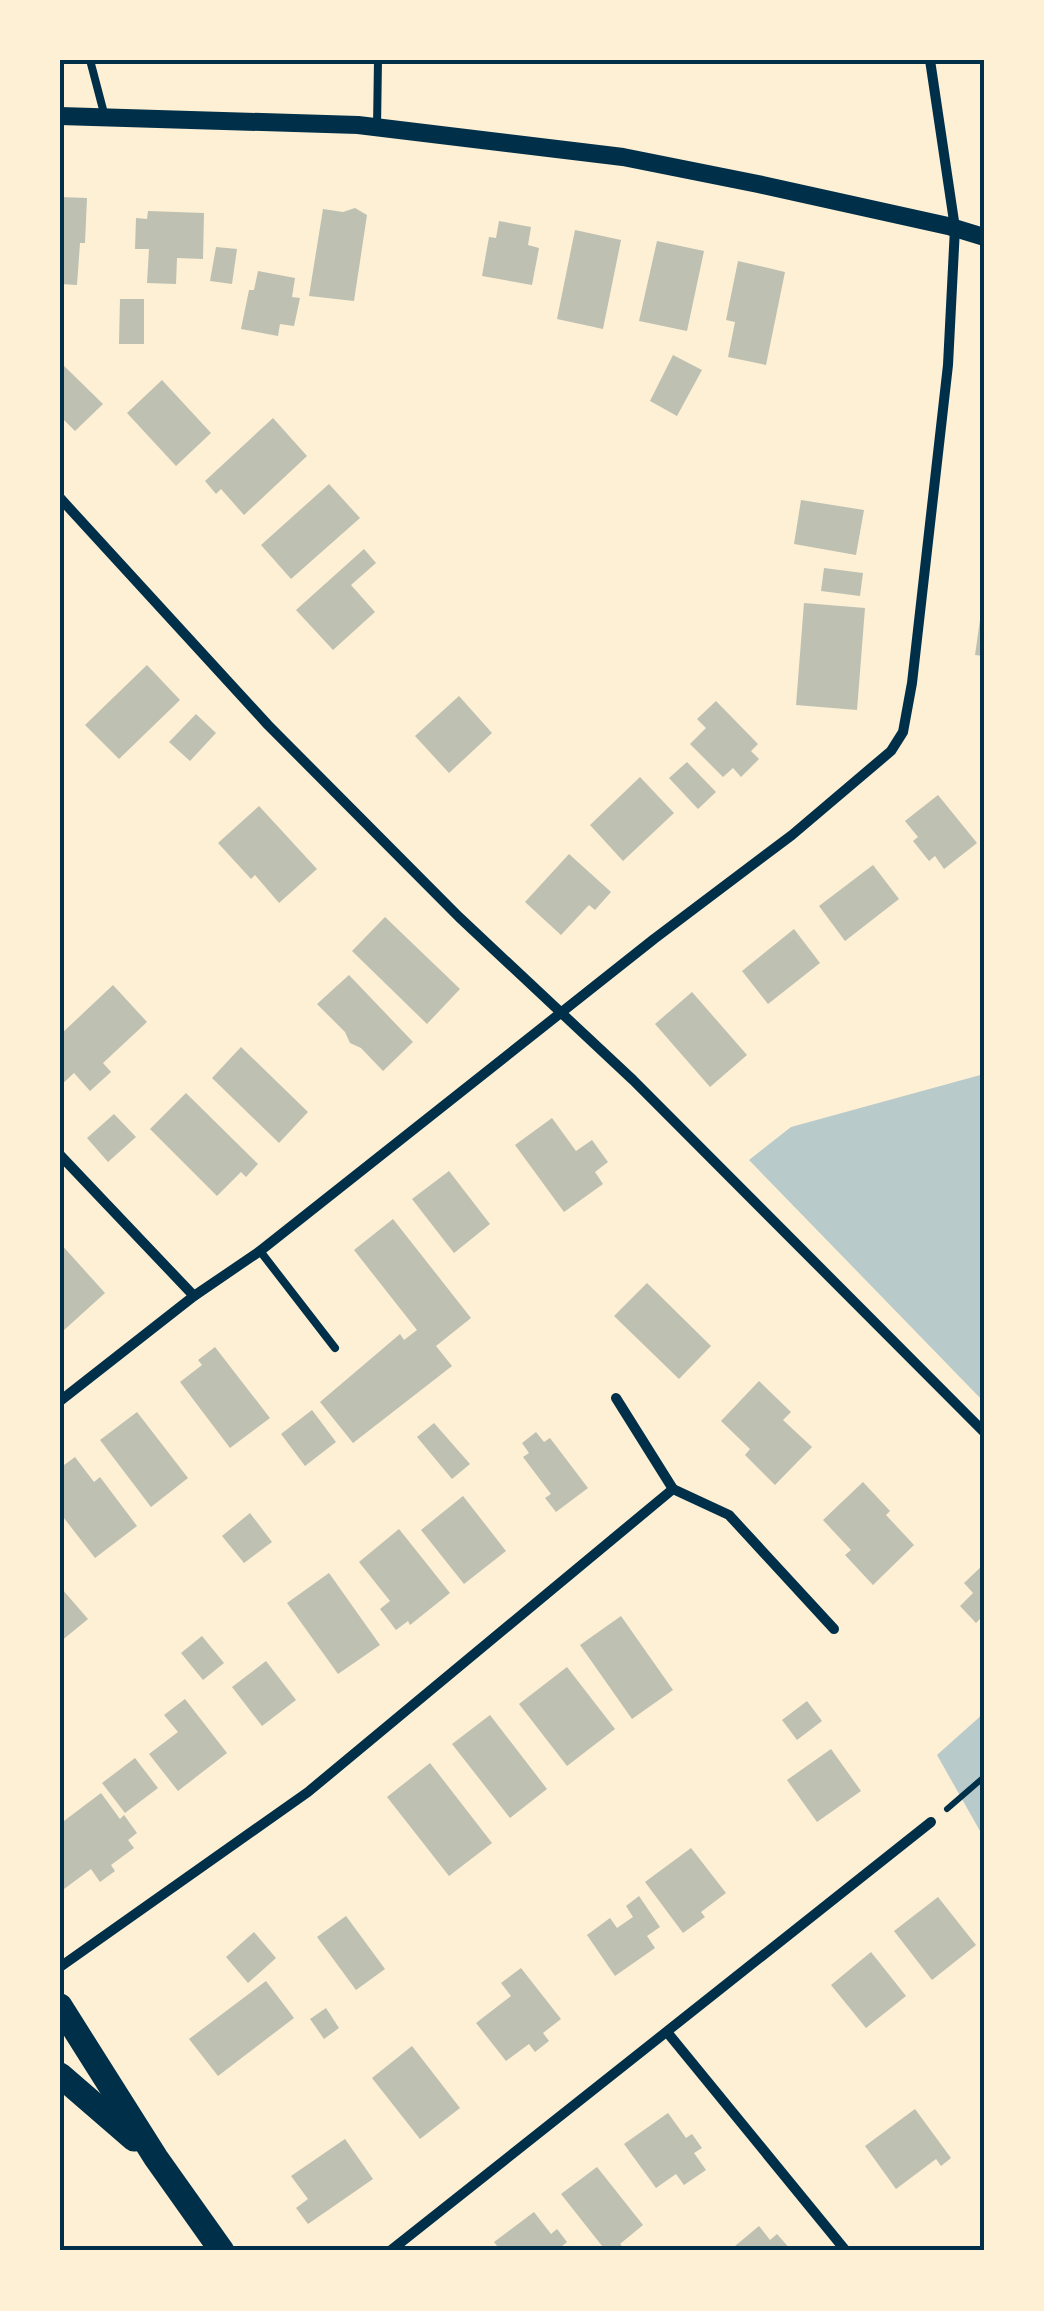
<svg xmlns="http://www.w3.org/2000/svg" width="1044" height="2311" font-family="'Exo 2',sans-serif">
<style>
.green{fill:#b9caca}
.building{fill:#bec0b2}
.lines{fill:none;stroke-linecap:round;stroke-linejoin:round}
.path{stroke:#003049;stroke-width:6}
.service{stroke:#003049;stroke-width:8}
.minor{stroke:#003049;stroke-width:10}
.tertiary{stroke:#003049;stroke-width:18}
.primary{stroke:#003049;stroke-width:25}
.neatline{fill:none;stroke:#003049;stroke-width:4}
</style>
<rect width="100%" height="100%" fill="#fdf0d5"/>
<g class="green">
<path d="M984,1074V1402L749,1160L791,1127Z"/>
<path d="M984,1713V1838L937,1755Z"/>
</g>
<g class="building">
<path d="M60,197L87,198L85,243H80L77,285L60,284Z"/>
<path d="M355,208L367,215L354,301L309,296L323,209L343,212Z"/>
<path d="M148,211L204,213L203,259L177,258L176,284L147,283L149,249H135L136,218L147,219Z"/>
<path d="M499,221L531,227L528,245L539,248L532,285L482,276L489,237L496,238Z"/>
<path d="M575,230L621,240L603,329L557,319Z"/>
<path d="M657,241L704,251L687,331L639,321Z"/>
<path d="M216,247L237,249L232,284L210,281Z"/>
<path d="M738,261L785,272L766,365L728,357L735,322L726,320Z"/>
<path d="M258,271L295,278L292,297L300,298L294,326L280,324L278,336L241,329L249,290H254Z"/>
<path d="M120,299H144V344H119Z"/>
<path d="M673,355L702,370L677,416L650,401Z"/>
<path d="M60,362L103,404L75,431L60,416Z"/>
<path d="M162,380L211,433L176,466L127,413Z"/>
<path d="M273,418L307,456L244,515L221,489L216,494L205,481Z"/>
<path d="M329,484L360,518L291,579L261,545Z"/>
<path d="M801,500L864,510L856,555L794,544Z"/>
<path d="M364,549L376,563L351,585L375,612L333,650L296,610Z"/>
<path d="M824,568L863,573L860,596L821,591Z"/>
<path d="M804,603L865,608L857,710L796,705Z"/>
<path d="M982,606H984V656L975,655Z"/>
<path d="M147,665L180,700L119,759L85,725Z"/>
<path d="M459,696L492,733L449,773L415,736Z"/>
<path d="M716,701L758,744L751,751L759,759L741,777L733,768L723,777L690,744L706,728L697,719Z"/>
<path d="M196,714L216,733L190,761L169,742Z"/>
<path d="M687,762L716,792L698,809L669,778Z"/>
<path d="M640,777L674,813L623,861L590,825Z"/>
<path d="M938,795L977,843L944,869L935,856L929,861L913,841L918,837L905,821Z"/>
<path d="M259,806L317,869L279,903L255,875L251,879L218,843Z"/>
<path d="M569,854L611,892L595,910L589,905L561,935L525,902Z"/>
<path d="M873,865L899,899L845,941L819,906Z"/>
<path d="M385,917L460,989L427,1024L352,951Z"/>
<path d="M794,929L820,963L768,1004L742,971Z"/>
<path d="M349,975L413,1042L383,1071L361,1048L350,1043L345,1032L317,1004Z"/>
<path d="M113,985L147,1022L103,1063L111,1072L90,1091L74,1073L60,1086V1035Z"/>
<path d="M692,992L747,1055L710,1087L655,1024Z"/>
<path d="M241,1047L308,1112L279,1143L212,1078Z"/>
<path d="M186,1093L258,1164L246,1177L241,1172L217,1196L150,1129Z"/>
<path d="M114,1114L136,1137L108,1162L87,1138Z"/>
<path d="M552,1118L576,1151L592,1140L608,1162L595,1172L603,1184L564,1212L515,1145Z"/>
<path d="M449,1171L490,1224L454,1253L412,1199Z"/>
<path d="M393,1219L471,1318L436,1346L452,1366L353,1443L320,1402L400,1334L404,1340L417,1330L354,1250Z"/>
<path d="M60,1243L105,1293L63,1331L60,1328Z"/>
<path d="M647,1283L711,1346L679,1379L614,1316Z"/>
<path d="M215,1347L270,1418L230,1448L180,1382L202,1365L198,1360Z"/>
<path d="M759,1381L791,1412L783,1420L812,1447L775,1485L745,1455L750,1449L721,1421Z"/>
<path d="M312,1410L336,1442L305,1466L281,1434Z"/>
<path d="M137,1412L188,1478L151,1507L100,1440Z"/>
<path d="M434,1423L470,1464L452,1479L417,1437Z"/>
<path d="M536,1432L544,1442L550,1438L588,1488L556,1512L545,1498L551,1494L523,1457L529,1453L522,1443Z"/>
<path d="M75,1457L94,1482L100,1477L137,1526L95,1558L60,1513V1468Z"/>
<path d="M863,1482L890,1511L886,1515L914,1545L873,1585L845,1555L851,1550L823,1520Z"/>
<path d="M463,1496L506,1551L464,1584L421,1530Z"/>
<path d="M250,1513L272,1542L244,1563L222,1536Z"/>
<path d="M399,1529L450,1593L410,1625L408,1621L396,1630L380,1609L390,1601L359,1562Z"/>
<path d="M984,1564V1615L976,1623L960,1606L973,1593L964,1583Z"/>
<path d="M329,1573L380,1645L338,1674L287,1603Z"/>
<path d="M62,1589L88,1619L60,1642V1590Z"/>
<path d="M621,1616L673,1690L632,1719L580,1645Z"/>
<path d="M202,1636L224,1663L203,1680L181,1653Z"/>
<path d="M266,1661L296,1700L262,1726L232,1687Z"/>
<path d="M567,1667L615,1729L567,1766L519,1704Z"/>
<path d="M185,1699L227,1753L178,1791L149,1754L178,1732L164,1715Z"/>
<path d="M807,1701L822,1721L797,1740L782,1720Z"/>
<path d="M490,1715L547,1789L510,1818L452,1744Z"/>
<path d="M831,1749L861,1791L817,1822L787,1780Z"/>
<path d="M135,1758L158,1788L125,1813L102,1783Z"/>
<path d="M430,1763L492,1843L449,1876L387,1797Z"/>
<path d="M101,1793L120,1819L124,1815L137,1833L128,1840L134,1848L111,1865L115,1871L100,1882L91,1869L60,1892V1824Z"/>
<path d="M691,1848L726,1893L701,1912L705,1917L683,1933L645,1882Z"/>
<path d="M639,1896L660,1927L647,1936L655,1948L615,1976L587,1935L610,1918L617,1928L633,1917L626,1906Z"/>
<path d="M938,1897L976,1945L932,1980L894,1931Z"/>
<path d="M346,1916L385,1969L356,1990L317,1937Z"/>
<path d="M254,1932L276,1958L248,1983L226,1957Z"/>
<path d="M871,1952L906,1996L866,2028L831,1985Z"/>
<path d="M521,1968L561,2019L543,2033L549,2041L535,2052L529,2044L506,2061L476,2023L511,1996L501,1983Z"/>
<path d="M266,1981L294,2018L218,2076L189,2039Z"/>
<path d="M326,2008L339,2028L324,2039L310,2019Z"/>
<path d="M412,2046L460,2108L420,2139L372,2078Z"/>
<path d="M915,2109L951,2158L941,2166L936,2159L896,2189L865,2146Z"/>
<path d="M668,2113L686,2138L692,2134L702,2148L694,2153L706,2170L684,2185L676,2174L656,2188L624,2144Z"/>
<path d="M345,2139L373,2179L308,2224L296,2208L308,2199L291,2176Z"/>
<path d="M597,2167L643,2225L620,2244L624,2248L620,2251H606L561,2194Z"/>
<path d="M534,2212L551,2234L557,2229L567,2242L561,2247L564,2251H501L494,2242Z"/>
<path d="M759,2226L770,2240L777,2234L792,2251H729Z"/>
</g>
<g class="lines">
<path class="path" d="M947,1809L984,1777"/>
<g class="service">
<path d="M90,60L105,117"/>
<path d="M377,127L378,60"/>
<path d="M260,1251L335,1348"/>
</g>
<g class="minor">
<path d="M60,498L268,725L459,917L633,1080L984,1432"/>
<path d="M60,1155L194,1296"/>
<path d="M616,1398L673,1489L729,1515L834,1629"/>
<path d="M60,1401L194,1296L260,1251L654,939L792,835L891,751L903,732L912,683L948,365L955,228L930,60"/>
<path d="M60,1967L308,1792L673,1489"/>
<path d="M667,2032L846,2251"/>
<path d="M390,2251L931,1822"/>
</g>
<path class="tertiary" d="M60,116L358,125L623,157L758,184L948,226L984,237"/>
<g class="primary">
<path d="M60,2006L156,2158L222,2251"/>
<path d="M60,2075L134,2139"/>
</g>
</g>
<rect width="1044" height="2311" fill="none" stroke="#fdf0d5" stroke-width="125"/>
<rect x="62" y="62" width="920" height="2186" class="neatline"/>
</svg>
